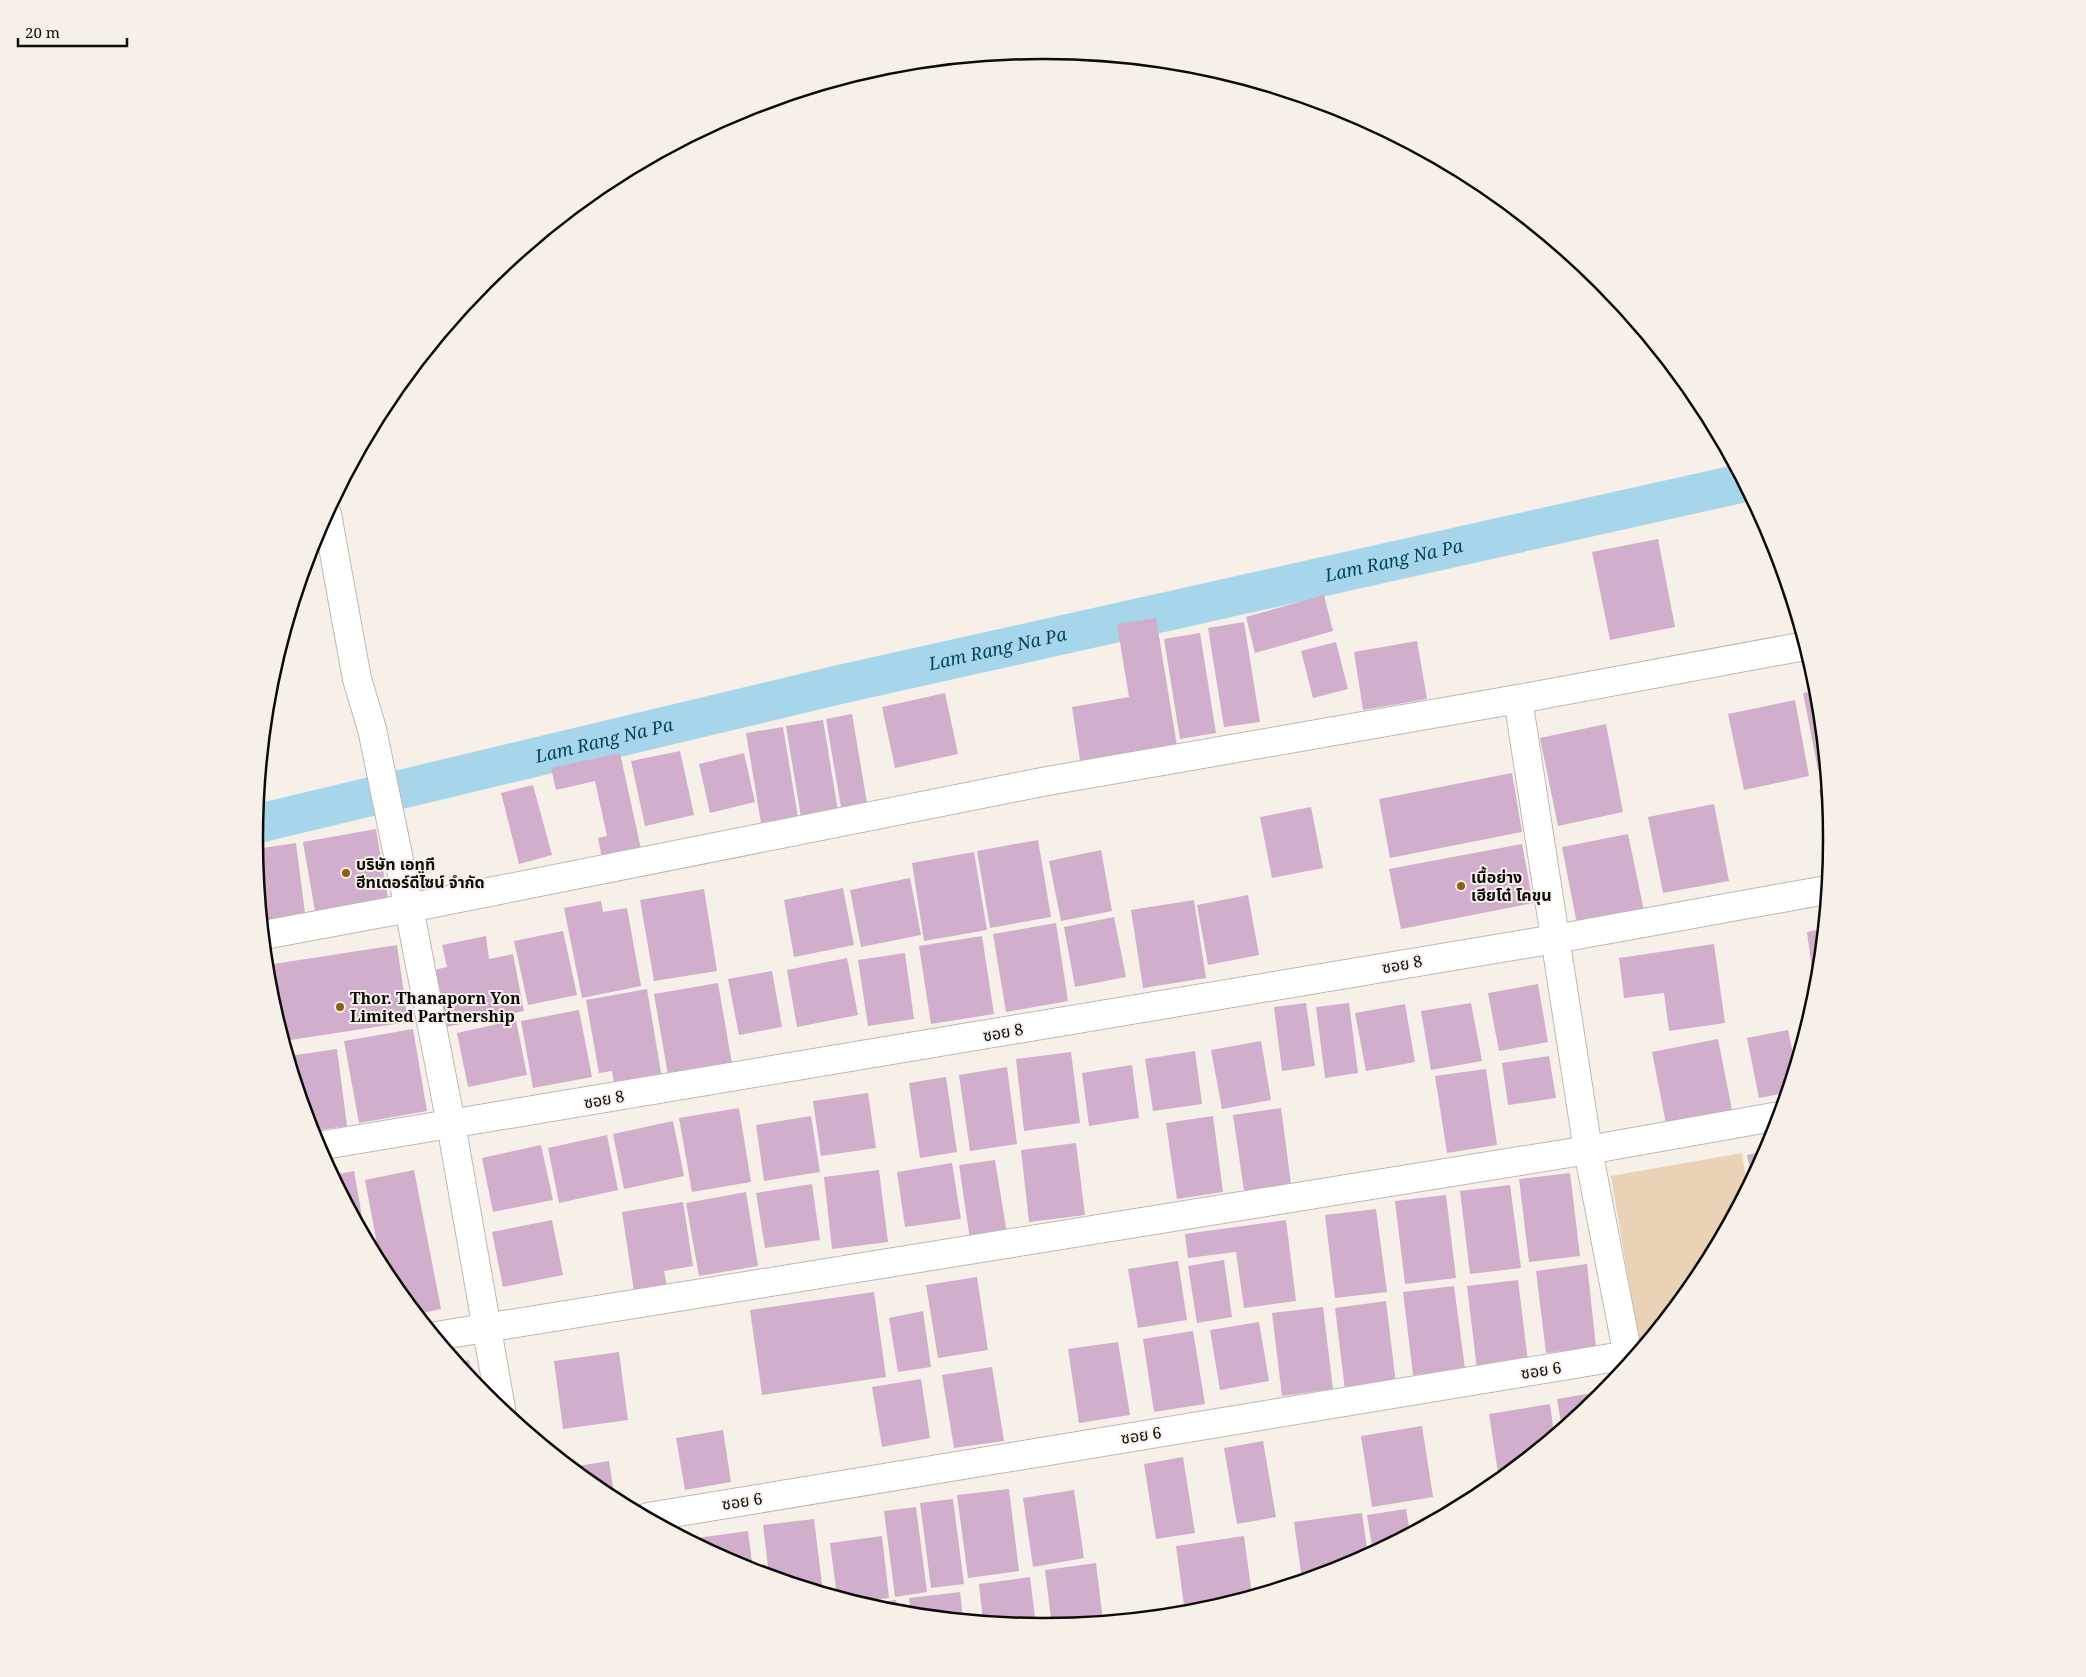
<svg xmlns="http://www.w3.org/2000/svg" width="2086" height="1677" font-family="'Noto Serif','Noto Sans Thai',serif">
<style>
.green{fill:#e9d2b5}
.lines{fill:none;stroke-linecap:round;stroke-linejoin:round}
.canal{stroke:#a7d6eb;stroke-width:39}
.building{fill:#d1aecc}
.minor-casing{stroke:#beb8b1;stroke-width:30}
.minor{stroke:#fff;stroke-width:28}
.poi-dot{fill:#925d12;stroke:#f6f0e9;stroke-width:2}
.labels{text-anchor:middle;stroke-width:4;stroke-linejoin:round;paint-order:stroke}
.poi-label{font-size:16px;font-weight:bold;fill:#0e0c0a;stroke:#f6f0e9;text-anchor:start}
.street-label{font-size:16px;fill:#0e0c0a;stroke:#f6f0e9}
.water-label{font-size:18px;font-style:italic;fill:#01455b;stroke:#f6f0e9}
.rim{fill:none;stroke:#0e0c0a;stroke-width:2.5}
</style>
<rect width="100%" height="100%" fill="#f6f0e9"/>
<path class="green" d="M1742,1153L1747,1186L1698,1277L1640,1347L1611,1176Z"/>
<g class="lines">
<path class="canal" id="s1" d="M256,824L842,684L1743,483"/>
</g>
<g class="building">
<path d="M1658,539L1675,627L1610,640L1592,552Z"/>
<path d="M1324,595L1333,631L1255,653L1246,617Z"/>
<path d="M1156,618L1178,752L1081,767L1072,707L1129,697L1117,624Z"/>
<path d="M1244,622L1260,722L1224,727L1208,628Z"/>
<path d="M1200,633L1216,733L1180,739L1164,639Z"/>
<path d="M1417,641L1427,699L1363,710L1354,652Z"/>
<path d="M1336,642L1348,689L1313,698L1301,651Z"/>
<path d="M1817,690L1825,769L1818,770L1803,693Z"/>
<path d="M945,693L958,754L895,768L882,707Z"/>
<path d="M1795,700L1809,776L1744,790L1728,714Z"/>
<path d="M852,714L867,803L841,807L826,719Z"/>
<path d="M823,720L838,811L801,817L786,726Z"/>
<path d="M1606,724L1623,812L1558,826L1540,738Z"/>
<path d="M783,727L798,817L761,823L746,733Z"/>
<path d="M680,751L694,815L645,826L631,761Z"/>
<path d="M620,753L641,849L602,858L598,838L607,836L595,781L556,790L551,768Z"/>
<path d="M744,753L755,802L710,813L699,764Z"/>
<path d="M1512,773L1522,832L1390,858L1379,799Z"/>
<path d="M533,785L552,855L519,864L501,793Z"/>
<path d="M1827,789L1831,839V847L1819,790Z"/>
<path d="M1714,804L1729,881L1663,893L1648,817Z"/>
<path d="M1311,807L1323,868L1272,878L1260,817Z"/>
<path d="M376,829L389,904L316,917L303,842Z"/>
<path d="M1628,834L1644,911L1577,924L1562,847Z"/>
<path d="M1038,840L1051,917L990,928L977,851Z"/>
<path d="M296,843L306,921L263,927L256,849Z"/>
<path d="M1522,844L1533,903L1401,929L1389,869Z"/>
<path d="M1101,850L1112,911L1061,921L1049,861Z"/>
<path d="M974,852L987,930L924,941L912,863Z"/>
<path d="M910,878L921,935L861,947L850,890Z"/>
<path d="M843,888L854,945L794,957L784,900Z"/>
<path d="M704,889L717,971L654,981L640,900Z"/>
<path d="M1248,895L1259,955L1208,965L1197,905Z"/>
<path d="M1194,900L1206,978L1143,988L1131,910Z"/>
<path d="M601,901L603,912L627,908L641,986L582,998L564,908Z"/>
<path d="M1114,917L1126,977L1075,987L1064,927Z"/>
<path d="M1056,923L1068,1001L1006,1012L993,934Z"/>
<path d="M1823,929L1818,976H1813L1807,932Z"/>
<path d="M563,931L577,995L528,1005L514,941Z"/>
<path d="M486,936L489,959L513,954L524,1011L441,1028L430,971L447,967L442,945Z"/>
<path d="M982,936L994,1014L931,1024L919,946Z"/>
<path d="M1714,944L1725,1023L1669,1031L1664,993L1624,998L1619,958Z"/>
<path d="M397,945L408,1022L284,1041L270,992L267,965Z"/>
<path d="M905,953L914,1019L868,1026L858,960Z"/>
<path d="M847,958L858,1015L797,1027L787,970Z"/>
<path d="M772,971L782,1027L739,1035L728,979Z"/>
<path d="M718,983L732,1064L668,1075L654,994Z"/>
<path d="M1538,984L1548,1042L1499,1051L1488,993Z"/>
<path d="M647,989L662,1079L615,1088L612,1071L599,1073L586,1000Z"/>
<path d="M1306,1003L1315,1066L1282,1071L1274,1007Z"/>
<path d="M1349,1003L1358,1073L1325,1078L1316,1007Z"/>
<path d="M1471,1003L1482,1061L1431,1070L1421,1011Z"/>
<path d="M1405,1004L1415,1062L1366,1071L1355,1013Z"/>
<path d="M579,1010L592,1077L533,1088L521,1021Z"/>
<path d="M516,1020L527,1075L468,1087L457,1033Z"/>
<path d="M413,1029L427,1111L359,1123L344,1041Z"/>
<path d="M1788,1030L1795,1063L1786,1093L1759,1098L1747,1038Z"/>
<path d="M1718,1039L1733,1115L1667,1129L1652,1052Z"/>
<path d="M1261,1041L1271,1100L1222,1109L1211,1050Z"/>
<path d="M337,1049L347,1126L312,1131L289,1056Z"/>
<path d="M1195,1051L1202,1104L1153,1111L1145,1059Z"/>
<path d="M1071,1052L1080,1123L1024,1131L1016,1059Z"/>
<path d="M1549,1056L1556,1098L1508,1105L1502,1063Z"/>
<path d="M1132,1065L1139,1118L1089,1126L1082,1073Z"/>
<path d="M1007,1067L1017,1144L970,1151L959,1075Z"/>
<path d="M1486,1069L1497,1145L1447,1153L1435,1076Z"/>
<path d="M946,1077L957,1152L920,1158L909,1083Z"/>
<path d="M868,1093L876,1148L821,1156L813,1101Z"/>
<path d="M739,1108L751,1182L692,1192L679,1118Z"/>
<path d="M1281,1108L1291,1184L1244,1191L1233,1115Z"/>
<path d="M811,1116L820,1172L764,1181L756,1125Z"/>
<path d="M1213,1116L1223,1192L1177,1199L1166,1123Z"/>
<path d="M673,1121L684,1176L624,1189L613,1134Z"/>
<path d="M607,1135L618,1190L559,1203L548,1148Z"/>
<path d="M1076,1143L1085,1215L1029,1222L1021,1150Z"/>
<path d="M541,1145L553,1200L493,1212L482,1158Z"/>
<path d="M1766,1151L1752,1177L1747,1155Z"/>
<path d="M995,1160L1007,1234L970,1240L959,1165Z"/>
<path d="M952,1163L961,1219L905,1227L897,1172Z"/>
<path d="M414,1170L441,1309L418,1314L387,1276L381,1265L365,1180Z"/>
<path d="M879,1170L888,1242L832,1249L824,1177Z"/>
<path d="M354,1171L365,1234L333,1175Z"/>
<path d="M1570,1173L1580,1256L1529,1262L1519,1179Z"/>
<path d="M812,1184L820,1240L765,1248L756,1193Z"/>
<path d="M1510,1185L1521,1268L1470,1274L1460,1191Z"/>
<path d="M746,1192L758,1266L699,1276L686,1203Z"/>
<path d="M1446,1195L1456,1278L1405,1284L1395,1201Z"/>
<path d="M683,1202L693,1266L664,1271L667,1286L634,1291L622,1212Z"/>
<path d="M1376,1209L1387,1292L1335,1298L1325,1215Z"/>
<path d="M552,1220L563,1275L503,1287L492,1232Z"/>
<path d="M1286,1220L1296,1301L1244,1308L1236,1252L1188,1258L1185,1234Z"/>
<path d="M1224,1260L1232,1317L1197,1323L1188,1266Z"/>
<path d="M1178,1261L1187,1320L1138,1328L1128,1269Z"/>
<path d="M1587,1264L1596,1347L1546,1353L1536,1271Z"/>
<path d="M977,1277L988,1350L938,1358L926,1285Z"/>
<path d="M1518,1280L1528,1362L1477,1369L1467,1286Z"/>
<path d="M1454,1286L1465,1369L1413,1375L1403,1292Z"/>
<path d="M874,1292L886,1377L762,1395L750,1310Z"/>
<path d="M1386,1301L1396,1384L1345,1390L1335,1308Z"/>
<path d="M1323,1307L1333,1389L1282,1396L1272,1313Z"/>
<path d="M923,1311L931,1367L898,1372L889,1318Z"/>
<path d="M1259,1322L1269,1381L1220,1390L1210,1330Z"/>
<path d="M1193,1331L1205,1404L1154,1412L1143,1339Z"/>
<path d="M1118,1342L1130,1415L1079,1423L1068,1349Z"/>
<path d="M619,1352L628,1420L563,1429L554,1361Z"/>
<path d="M469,1360L472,1380L458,1362Z"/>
<path d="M992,1367L1004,1441L954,1448L942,1375Z"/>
<path d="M921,1379L930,1438L882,1447L872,1387Z"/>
<path d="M1605,1391L1600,1396L1562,1428L1557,1399Z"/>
<path d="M1550,1404L1554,1434L1499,1479L1489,1414Z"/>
<path d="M1422,1426L1433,1497L1372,1507L1361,1436Z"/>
<path d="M723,1430L731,1482L685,1490L676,1438Z"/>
<path d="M1263,1441L1276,1517L1237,1524L1224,1448Z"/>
<path d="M1183,1457L1195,1533L1156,1539L1144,1464Z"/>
<path d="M609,1461L615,1500L605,1494L572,1467Z"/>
<path d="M1009,1489L1019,1571L968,1578L957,1495Z"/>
<path d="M1074,1490L1084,1558L1033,1567L1023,1498Z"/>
<path d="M953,1499L964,1584L931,1588L920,1503Z"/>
<path d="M916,1507L927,1592L895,1597L884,1511Z"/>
<path d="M1406,1509L1410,1532L1373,1552L1367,1515Z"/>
<path d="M1362,1513L1368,1555L1344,1567L1302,1580L1294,1522Z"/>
<path d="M814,1519L823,1592L769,1575L763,1525Z"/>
<path d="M748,1531L753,1570L741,1567L698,1544L697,1538Z"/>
<path d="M882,1536L889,1598L857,1602L837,1596L830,1543Z"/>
<path d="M1244,1536L1252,1595L1197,1612L1185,1613L1176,1546Z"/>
<path d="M1096,1563L1103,1621L1052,1626L1045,1570Z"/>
<path d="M1030,1577L1036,1626L983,1621L979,1584Z"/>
<path d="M960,1592L963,1619L911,1614L909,1598Z"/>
<path d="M896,1600L898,1613L863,1604Z"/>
</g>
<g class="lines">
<g class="minor-casing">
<g id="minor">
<path d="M327,514L357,679L372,729L409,908L451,1124L501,1409"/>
<path d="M1518,699L1588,1150L1629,1361"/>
<path d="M264,935L409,908L1042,782L1518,699L1805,646"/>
<path d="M318,1146L1555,939L1826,890"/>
<path d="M436,1336L1588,1150L1779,1116"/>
<path d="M648,1517L1635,1354"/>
</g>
</g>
<use href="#minor" class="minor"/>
</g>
<g class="poi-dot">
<circle cx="346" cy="873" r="5"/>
<circle cx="1461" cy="886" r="5"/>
<circle cx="340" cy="1007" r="5"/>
</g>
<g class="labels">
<g class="poi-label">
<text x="356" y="870">บริษัท เอทูที<tspan x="356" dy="18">ฮีทเตอร์ดีไซน์ จำกัด</tspan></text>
<text x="1471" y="883">เนื้อย่าง<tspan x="1471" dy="18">เฮียโต๋ โคขุน</tspan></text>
<text x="350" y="1004">Thor. Thanaporn Yon<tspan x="350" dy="18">Limited Partnership</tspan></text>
</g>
<g class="street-label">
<text transform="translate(1402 964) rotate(-10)" y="6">ซอย 8</text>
<text transform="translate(1003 1032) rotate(-10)" y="6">ซอย 8</text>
<text transform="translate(604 1099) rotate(-10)" y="6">ซอย 8</text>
<text transform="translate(1541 1370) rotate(-9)" y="6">ซอย 6</text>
<text transform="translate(1141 1435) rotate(-9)" y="6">ซอย 6</text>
<text transform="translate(742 1501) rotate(-9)" y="6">ซอย 6</text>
</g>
<g class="water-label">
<text dy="6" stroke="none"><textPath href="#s1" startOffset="1168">Lam Rang Na Pa</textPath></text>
<text dy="6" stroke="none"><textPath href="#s1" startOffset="762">Lam Rang Na Pa</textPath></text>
<text dy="6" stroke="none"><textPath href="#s1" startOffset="358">Lam Rang Na Pa</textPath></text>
</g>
</g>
<path d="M0 0H2086V1677H0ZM1042 59H1044A779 779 0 0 1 1823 838V839A779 779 0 0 1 1044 1618H1042A779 779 0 0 1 263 839V838A779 779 0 0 1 1042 59Z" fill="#f6f0e9" fill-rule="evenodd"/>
<path class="rim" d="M1042 59H1044A779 779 0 0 1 1823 838V839A779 779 0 0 1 1044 1618H1042A779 779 0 0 1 263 839V838A779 779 0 0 1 1042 59Z"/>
<path d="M18 38v8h109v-8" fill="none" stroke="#0e0c0a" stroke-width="2.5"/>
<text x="25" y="38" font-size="15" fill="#0e0c0a" stroke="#f6f0e9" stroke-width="4" paint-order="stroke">20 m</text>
</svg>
